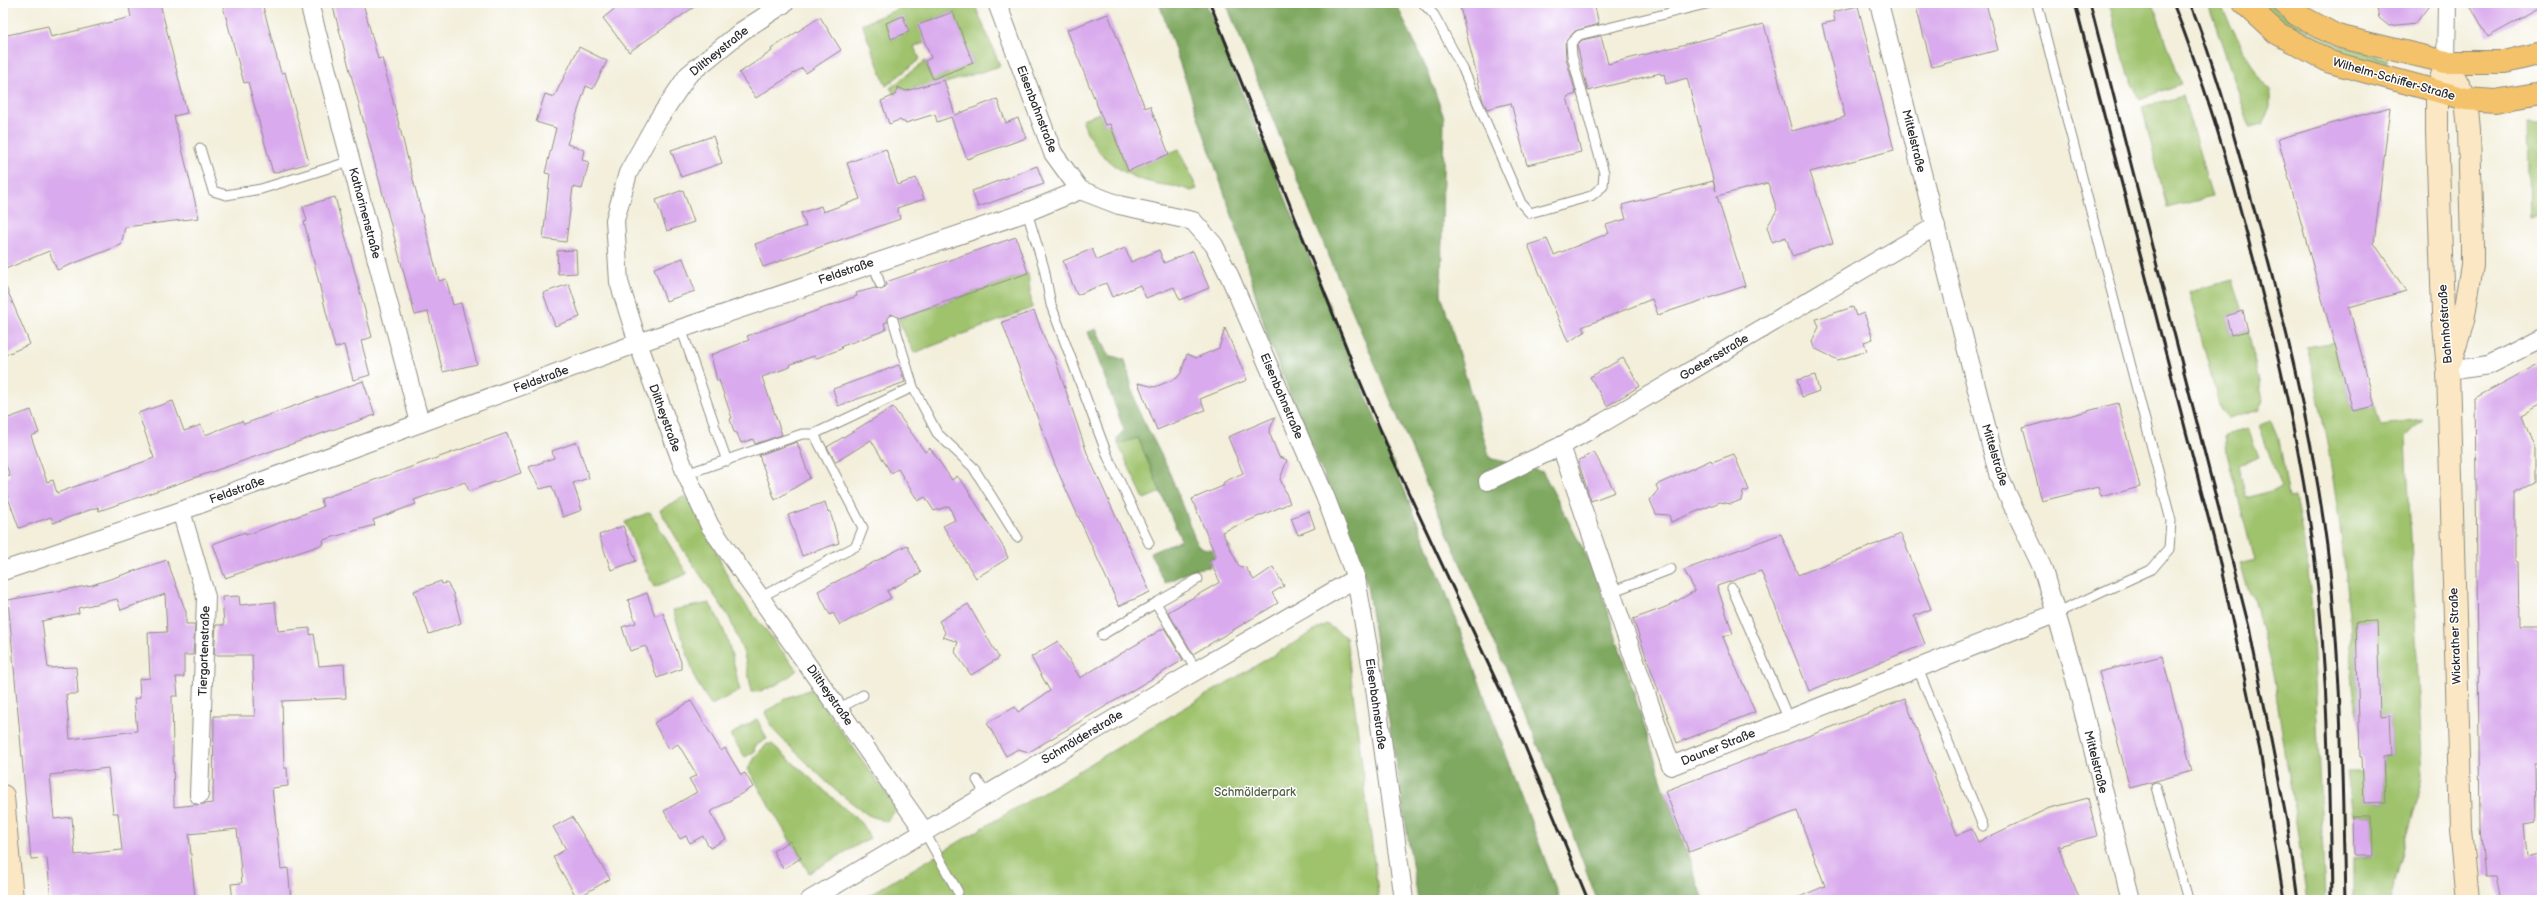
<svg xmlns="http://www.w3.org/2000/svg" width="2545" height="903" font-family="'Balsamiq Sans',sans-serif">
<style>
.green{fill:#9fc26c;stroke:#65764c;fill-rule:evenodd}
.forest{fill:#7fa860;stroke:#556a46}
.building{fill:#d9aaed;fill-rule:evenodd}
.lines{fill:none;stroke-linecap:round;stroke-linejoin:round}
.lane-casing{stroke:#8f8d83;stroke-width:11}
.street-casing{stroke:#8f8d83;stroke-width:20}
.secondary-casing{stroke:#8f8d83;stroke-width:24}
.primary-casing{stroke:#8f8d83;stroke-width:24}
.lane{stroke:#fff;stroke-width:9}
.street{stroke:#fff;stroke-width:18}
.secondary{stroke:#fbe7c3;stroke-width:22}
.primary{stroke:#f4c26a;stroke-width:22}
.rail{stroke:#2b2b2b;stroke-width:3}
.labels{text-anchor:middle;stroke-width:3;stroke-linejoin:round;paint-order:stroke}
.street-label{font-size:12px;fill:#2b2b2b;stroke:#fff}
.park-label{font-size:12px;fill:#546042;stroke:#fff}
</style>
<rect width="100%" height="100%" fill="#fff"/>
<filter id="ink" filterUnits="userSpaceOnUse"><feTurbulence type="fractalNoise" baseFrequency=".025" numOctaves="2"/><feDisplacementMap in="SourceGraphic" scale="8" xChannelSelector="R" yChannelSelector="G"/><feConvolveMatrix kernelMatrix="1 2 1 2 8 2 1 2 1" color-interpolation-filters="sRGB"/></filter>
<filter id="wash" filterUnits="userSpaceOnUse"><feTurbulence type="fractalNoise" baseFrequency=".012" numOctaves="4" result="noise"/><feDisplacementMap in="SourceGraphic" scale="16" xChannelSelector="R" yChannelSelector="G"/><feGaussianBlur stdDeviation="0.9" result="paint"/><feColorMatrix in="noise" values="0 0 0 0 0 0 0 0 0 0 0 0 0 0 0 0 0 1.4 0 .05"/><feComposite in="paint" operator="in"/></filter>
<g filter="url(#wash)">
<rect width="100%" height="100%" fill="#f3efdb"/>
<g class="green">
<path d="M912,3H974L1000,66L920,91L916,88L906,91L899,87L895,95L890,88L925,61L931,76L941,72L943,75L973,63L952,12L922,24L929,41L914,47L920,59L886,86L862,24Z"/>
<path d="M2109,3H2153L2181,84L2139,99L2128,75Z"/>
<path d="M2208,3H2219L2255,71L2270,90V108L2262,124L2250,127Z"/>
<path d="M2257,3H2269C2303,32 2345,48 2387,59V72L2295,37Z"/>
<path d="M2183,96L2212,197L2167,208L2142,107Z"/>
<path d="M1100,113L1105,125L1109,123L1128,170L1179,149L1197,189L1191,191C1180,186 1169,186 1158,184C1121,177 1093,155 1082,119Z"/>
<path d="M2528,122H2542V218L2530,219Z"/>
<path d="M1028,273L1032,308L914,353L898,319Z"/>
<path d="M2233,280L2243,311L2226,316L2231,335L2248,331L2263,400L2259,410L2229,419L2220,409L2189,291Z"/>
<path d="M2335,342L2353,411L2375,406L2380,425L2423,420L2406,438L2423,778L2390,900H2353V858L2372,856V816H2353L2347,772H2363L2364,802H2385L2383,756L2392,755L2390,716L2359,717C2348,681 2353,642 2349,605C2340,518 2328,433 2307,347ZM2376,621L2379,688L2358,689L2356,622Z"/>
<path d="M2271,421L2279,440L2289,498L2295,497L2307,558L2312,612L2325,900H2308L2273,674L2254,597L2248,589L2240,564L2254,560L2227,454L2225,435L2248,429L2259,457L2238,465L2246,498L2281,488L2259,425Z"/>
<path d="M1138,437L1161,492L1144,499L1118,444Z"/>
<path d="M685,496L693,504L730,581L748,608L797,670C786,680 767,692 752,692L744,654L729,617L684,551L660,510Z"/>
<path d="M650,512L687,574L654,587L639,556L625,522Z"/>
<path d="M709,603C728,630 733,660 740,691L711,705L696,681L673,610Z"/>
<path d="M1326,624L1346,637L1379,900H861Z"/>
<path d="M811,689L897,808L887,822L868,815L835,790L775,732L765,713L786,698Z"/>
<path d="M757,719L767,739L755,746L754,752L745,757L730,735Z"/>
<path d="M767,744H772L861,823L870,838L809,873L748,769L757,754Z"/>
</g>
<g class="forest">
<path d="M1159,3H1206L1444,587L1560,900H1418L1366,580L1269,342L1237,230Z"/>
<path d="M1226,3H1396L1428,72L1444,118L1441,294L1490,458L1543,472L1596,574L1665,791L1704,900H1597L1552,778L1311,214Z"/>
<path d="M1096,329L1109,355L1125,360L1137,408L1167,466L1197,544C1208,553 1216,549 1228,544L1231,549L1209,560L1210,567L1195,569L1165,583L1150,553L1181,540L1138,438L1118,444L1117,438L1124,430L1088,332Z"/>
</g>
<g id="blocks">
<g class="building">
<path d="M128,3H160L187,113L174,116L199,218L125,227L121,245L57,270L49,251L3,270V36L48,26L51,37L131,17Z"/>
<path d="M222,3H262L281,73L285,72L309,163L273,173L248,82L244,83Z"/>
<path d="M332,3H363L378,59L382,58L439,281L446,279L453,305L461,303L477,364L443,372L428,312L415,315Z"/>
<path d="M622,3H700L629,52L603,18Z"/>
<path d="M1459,3H1594L1599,24L1575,31L1565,43L1566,58L1576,94L1567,97L1581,152L1527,165L1511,103L1487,109L1483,101Z"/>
<path d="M1915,3H1986L1998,50L1932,67Z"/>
<path d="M2376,3H2431L2416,23L2389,26L2379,18Z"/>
<path d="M2469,3H2542V7L2488,37Z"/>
<path d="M1858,6L1894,150L1810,172L1833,243L1792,256L1786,237L1772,242L1767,227L1777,210L1768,183L1717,196L1745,286L1658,315L1652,299L1582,327L1585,332L1568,342L1528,245L1547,239L1554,255L1609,233L1606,225L1626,219L1622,205L1713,181L1716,191L1687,78L1666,84L1664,74L1661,75L1660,73L1588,91L1577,45L1582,40L1601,36L1608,64L1764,24L1792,131L1845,117L1822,24L1835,21L1833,12Z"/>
<path d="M953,12L973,63L933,79L925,61L931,58L918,25Z"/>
<path d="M1108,14L1145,108L1150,106L1169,154L1128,171L1110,124L1105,125L1067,30Z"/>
<path d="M903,16L909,32L891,39L886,23Z"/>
<path d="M820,17L841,50L806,73L802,68L756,98L739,73L772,51L771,49Z"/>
<path d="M579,47L607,61L593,89L586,86L567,144L584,150L582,160L589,162L582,189L573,187L566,242L543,239L550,174L545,173L556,128L536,122L545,94L554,97Z"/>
<path d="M944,80L955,115L997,99L1006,123L1018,118L1026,138L967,159L951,117L937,122L935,114L906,123L899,120L889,124L881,101L895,95L898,87L906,91Z"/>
<path d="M2390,107L2374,243L2406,291L2349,307L2375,406L2353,411L2278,139Z"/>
<path d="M713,136L722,163L681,177L671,150Z"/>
<path d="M886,149L898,185L916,178L924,199L897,208L900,219L763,267L755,244L806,226L801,213L821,206L823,212L860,199L847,163Z"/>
<path d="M1037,166L1044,184L978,207L972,191Z"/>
<path d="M683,190L694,222L667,231L656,200Z"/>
<path d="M335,197L372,337L361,341L370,375L353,380L344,345L335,348L304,222L307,221L303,206Z"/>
<path d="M1016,237L1028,273L899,318L891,314L887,322L884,323L886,330L842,346L841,349L817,358L814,356L791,364L790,367L762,377L782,435L755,444L753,439L741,443L737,433L734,432L730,419L732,418L719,380L717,381L711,355L749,340L747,336L857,296L856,293L875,288L882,290L887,285L886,282Z"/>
<path d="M1125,248L1131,262L1159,250L1164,263L1193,251L1209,288L1180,300L1174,287L1146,298L1140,285L1112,297L1106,283L1077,295L1063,261L1092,249L1097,260Z"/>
<path d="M576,250L577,273L558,274L557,251Z"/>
<path d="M683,258L695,291L666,301L654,268Z"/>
<path d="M3,280L30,344L3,356Z"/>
<path d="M569,284L580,317L555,326L543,293Z"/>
<path d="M1853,307L1856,316L1864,313L1873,339L1864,342L1867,351L1838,360L1814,348L1812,341L1819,327L1816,319Z"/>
<path d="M1034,311L1047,344L1054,356L1087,453L1150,592L1119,606L1055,465L1002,322Z"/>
<path d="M2243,311L2248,331L2231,335L2226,316Z"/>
<path d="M1225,328L1247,380L1200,399L1205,410L1157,430L1138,383L1155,387L1177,378L1181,373L1187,354L1196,358L1219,348Z"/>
<path d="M1623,358L1640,386L1607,406L1590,377Z"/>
<path d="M2542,362V404L2522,415L2534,446V483L2515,492V561L2518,562L2519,626H2542V749L2541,764H2535L2536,821L2524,823L2527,857L2539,854L2542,866V900H2500L2495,876H2485L2480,828L2475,398Z"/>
<path d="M899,365L905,382L838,406L833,389Z"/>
<path d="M1815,375L1819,391L1802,397L1797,380Z"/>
<path d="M363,381L375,415L99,511L98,507L53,523L51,517L19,528L3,484V478L10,476L3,457V420L31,410L39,433L31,436L47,482L53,480L57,493L154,458L138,413L173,401L184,431L201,425L205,435L242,421L244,424Z"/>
<path d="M2118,403L2140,487L2101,497L2098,487L2042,501L2023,428Z"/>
<path d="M893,407L925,452L930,448L952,480L957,476L964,484L1004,548L1008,558L976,578L943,526L955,520L949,506L934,511L925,497L918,501L898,469L891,473L871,440L836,462L827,447Z"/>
<path d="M1275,417L1269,432L1279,457L1287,460L1280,479L1290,503L1222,532L1239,566L1246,568L1254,580L1273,567L1284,586L1272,593L1278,603L1193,654L1168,612L1220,582L1209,560L1216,557L1192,499L1223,486L1224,482L1243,473L1228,437Z"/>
<path d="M507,433L521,473L469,491L465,482L414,500L416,504L373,520L375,525L323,540L324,544L225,578L213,544L245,532L246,535L323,507L321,499Z"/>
<path d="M577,442L589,478L573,483L582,510L563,517L552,486L540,489L529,467L554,458L552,451Z"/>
<path d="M797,442L810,478L775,500L759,455Z"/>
<path d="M1594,452L1615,492L1591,501L1578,461Z"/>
<path d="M1734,454L1749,490L1743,492L1741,500L1731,504L1720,502L1671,522L1669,515L1656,514L1650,500L1658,490L1656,485L1711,460L1712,462Z"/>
<path d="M825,502L828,512L830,511L839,543L802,556L788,515Z"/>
<path d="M1309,511L1315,528L1298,535L1291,518Z"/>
<path d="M623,526L636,561L611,570L599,535Z"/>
<path d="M1781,534L1798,575L1901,534L1931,609L1914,616L1925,644L1809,691L1761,571L1717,586L1733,634L1723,637L1755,712L1677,743L1633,619L1666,607L1695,591L1684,570Z"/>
<path d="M907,545L921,573L887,591L891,598L840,625L833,613L830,615L818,591Z"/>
<path d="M167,560L186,612V624H195L193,655H184V677H176L178,696H172L174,807L213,803L214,716H255L252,655H214L216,625H224L222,597L239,596L240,605L275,602L278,631L310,628V635L314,634L319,666L344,664L346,698L282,701L284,768H287L288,786L272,788L281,869L288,868L291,900H233L231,884L242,883L237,829L189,834L195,898L175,900H51L47,858L31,859L8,600L92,585ZM165,594L167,632L148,633L150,678L139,679L140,698L134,699L137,731L70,739L66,694H78L76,667L48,668L42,621L79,613L78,608L117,599L121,610ZM108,768L113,813H118L122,850L75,855L72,817L54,819L50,775Z"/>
<path d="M441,581L442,584L447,583L453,593L461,623L429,634L414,591Z"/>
<path d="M647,593L655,616L663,613L681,662V669L657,678L646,646L630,651L622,627L636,623L628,600Z"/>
<path d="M968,604L999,658L971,675L955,652L958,642L943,637L945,632L939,621Z"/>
<path d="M2377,621L2380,716L2390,715L2392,755L2383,756L2385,802L2364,803L2362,757H2360L2356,622Z"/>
<path d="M1164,628L1183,660L1029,752L1018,749L1006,756L987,723L1015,707L1018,712L1050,691L1031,657L1058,641L1080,678Z"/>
<path d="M2162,656L2192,771L2130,788L2099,672Z"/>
<path d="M1905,699L1957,835L1972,829L1978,842L2047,809L2088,798L2097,836L2058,846L2080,900H1792L1825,886L1797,811L1689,852L1665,791Z"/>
<path d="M691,701L721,751L725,748L741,775L745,773L753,787L710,812L726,839L710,848L703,836L690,843L686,836L680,839L664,811L697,792L689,779L697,775L678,744L669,749L654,723Z"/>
<path d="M2353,816H2372L2373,856H2354Z"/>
<path d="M572,817L610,879L577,898L553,857L566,849L553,827Z"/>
<path d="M790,841L801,858L783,869L773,851Z"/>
</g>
</g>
</g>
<g filter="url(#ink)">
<use href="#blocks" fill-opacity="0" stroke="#8f8d83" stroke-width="1"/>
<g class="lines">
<g class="lane-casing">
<g id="lane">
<path d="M1423,3L1434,15L1463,69L1521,203L1530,213L1591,196L1603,186L1604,173L1572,56L1571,43L1579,35L1710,3"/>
<path d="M2037,3L2171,521L2169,549L2152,569L2057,613"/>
<path d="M200,148L213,191L226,195L261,189L351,161"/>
<path d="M1027,212L1044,268L1051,305L1108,457L1149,543"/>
<path d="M873,262L880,284"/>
<path d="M893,320L913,387"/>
<path d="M681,328L714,423"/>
<path d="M715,427L727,461"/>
<path d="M814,434L913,387L937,433L973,467L1017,537"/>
<path d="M686,474L802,434H814L863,528L856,546L761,597"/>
<path d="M1732,588L1789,720"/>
<path d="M1611,592L1671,569"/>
<path d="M1156,603L1198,579"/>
<path d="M1102,635L1156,603L1196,670"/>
<path d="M1918,669L1983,826"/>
<path d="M840,708L863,695"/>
<path d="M977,780L986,795"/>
<path d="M2156,787L2188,900"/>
<path d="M924,831L958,892"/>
</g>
</g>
<g class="street-casing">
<g id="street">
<path d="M309,3L420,423"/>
<path d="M785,3L742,31L688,75L657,121L628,173L615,220L619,282L638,343L686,474L710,526L924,831"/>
<path d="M997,3L1053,153L1080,190L1119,205L1193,221L1214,245L1230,277L1325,496L1356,578L1375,688L1404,900"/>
<path d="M1879,3L1999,477L2042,567L2073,670L2131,900"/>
<path d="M2446,62L2447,3"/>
<path d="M2448,371L2489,365L2542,338"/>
<path d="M1561,446L1671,766L2057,613"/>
<path d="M1488,481L1561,446L1604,422L1936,226"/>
<path d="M181,511L206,597L199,795"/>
<path d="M3,571L181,511L638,343L1027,212L1080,190"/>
<path d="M810,900L1156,694L1356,578"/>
</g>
</g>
<g class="secondary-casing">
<g id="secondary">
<path d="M2446,62L2437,93V132L2443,313L2448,371L2461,829L2468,900"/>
<path d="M2446,62L2466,99L2469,130L2472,245V265L2463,321L2451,360"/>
<path d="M3,796L12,900"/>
</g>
</g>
<g class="primary-casing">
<g id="primary">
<path d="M2244,3L2277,33L2330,62L2466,99L2495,101L2542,93"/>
<path d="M2284,3L2296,14L2337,36L2446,62H2505L2542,53"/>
</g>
</g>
<use href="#lane" class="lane"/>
<use href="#street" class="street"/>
<use href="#secondary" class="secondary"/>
<use href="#primary" class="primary"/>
<g class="rail">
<path d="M1210,3L1354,367L1391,455L1513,717L1588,900"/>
<path d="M2075,3L2219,559L2260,751L2284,900"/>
<path d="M2090,3L2249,627L2287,822L2298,900"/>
<path d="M2173,3C2210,96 2237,192 2261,289C2283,374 2302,459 2313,546C2328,663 2329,782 2331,900"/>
<path d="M2190,3C2217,70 2235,140 2254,209C2285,320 2312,432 2327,546C2342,663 2342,782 2345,900"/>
</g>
</g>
</g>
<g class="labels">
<g class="street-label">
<text transform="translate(719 51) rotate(-39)" y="4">Diltheystraße</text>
<text transform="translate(2394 79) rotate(16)" y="4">Wilhelm-Schiffer-Straße</text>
<text transform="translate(1037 109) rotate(69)" y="4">Eisenbahnstraße</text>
<text transform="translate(1914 141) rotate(76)" y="4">Mittelstraße</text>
<text transform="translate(365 213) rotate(75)" y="4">Katharinenstraße</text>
<text transform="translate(846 271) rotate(-19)" y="4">Feldstraße</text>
<text transform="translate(2445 324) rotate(-94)" y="4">Bahnhofstraße</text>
<text transform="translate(1714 357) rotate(-31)" y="4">Goetersstraße</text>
<text transform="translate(541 379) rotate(-20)" y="4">Feldstraße</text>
<text transform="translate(1282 396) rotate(67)" y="4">Eisenbahnstraße</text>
<text transform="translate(665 418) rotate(70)" y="4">Diltheystraße</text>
<text transform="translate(1995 455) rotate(73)" y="4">Mittelstraße</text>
<text transform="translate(237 490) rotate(-20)" y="4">Feldstraße</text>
<text transform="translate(2455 636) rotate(-92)" y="4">Wickrather Straße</text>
<text transform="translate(204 651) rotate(-88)" y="4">Tiergartenstraße</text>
<text transform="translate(830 695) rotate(55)" y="4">Diltheystraße</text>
<text transform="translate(1376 704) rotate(82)" y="4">Eisenbahnstraße</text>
<text transform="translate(1082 737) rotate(-31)" y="4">Schmölderstraße</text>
<text transform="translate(1718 747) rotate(-22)" y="4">Dauner Straße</text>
<text transform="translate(2096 762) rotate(76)" y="4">Mittelstraße</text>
</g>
<g class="park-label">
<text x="1255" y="796">Schmölderpark</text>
</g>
</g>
<rect width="2545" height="903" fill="none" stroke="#fff" stroke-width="16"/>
</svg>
